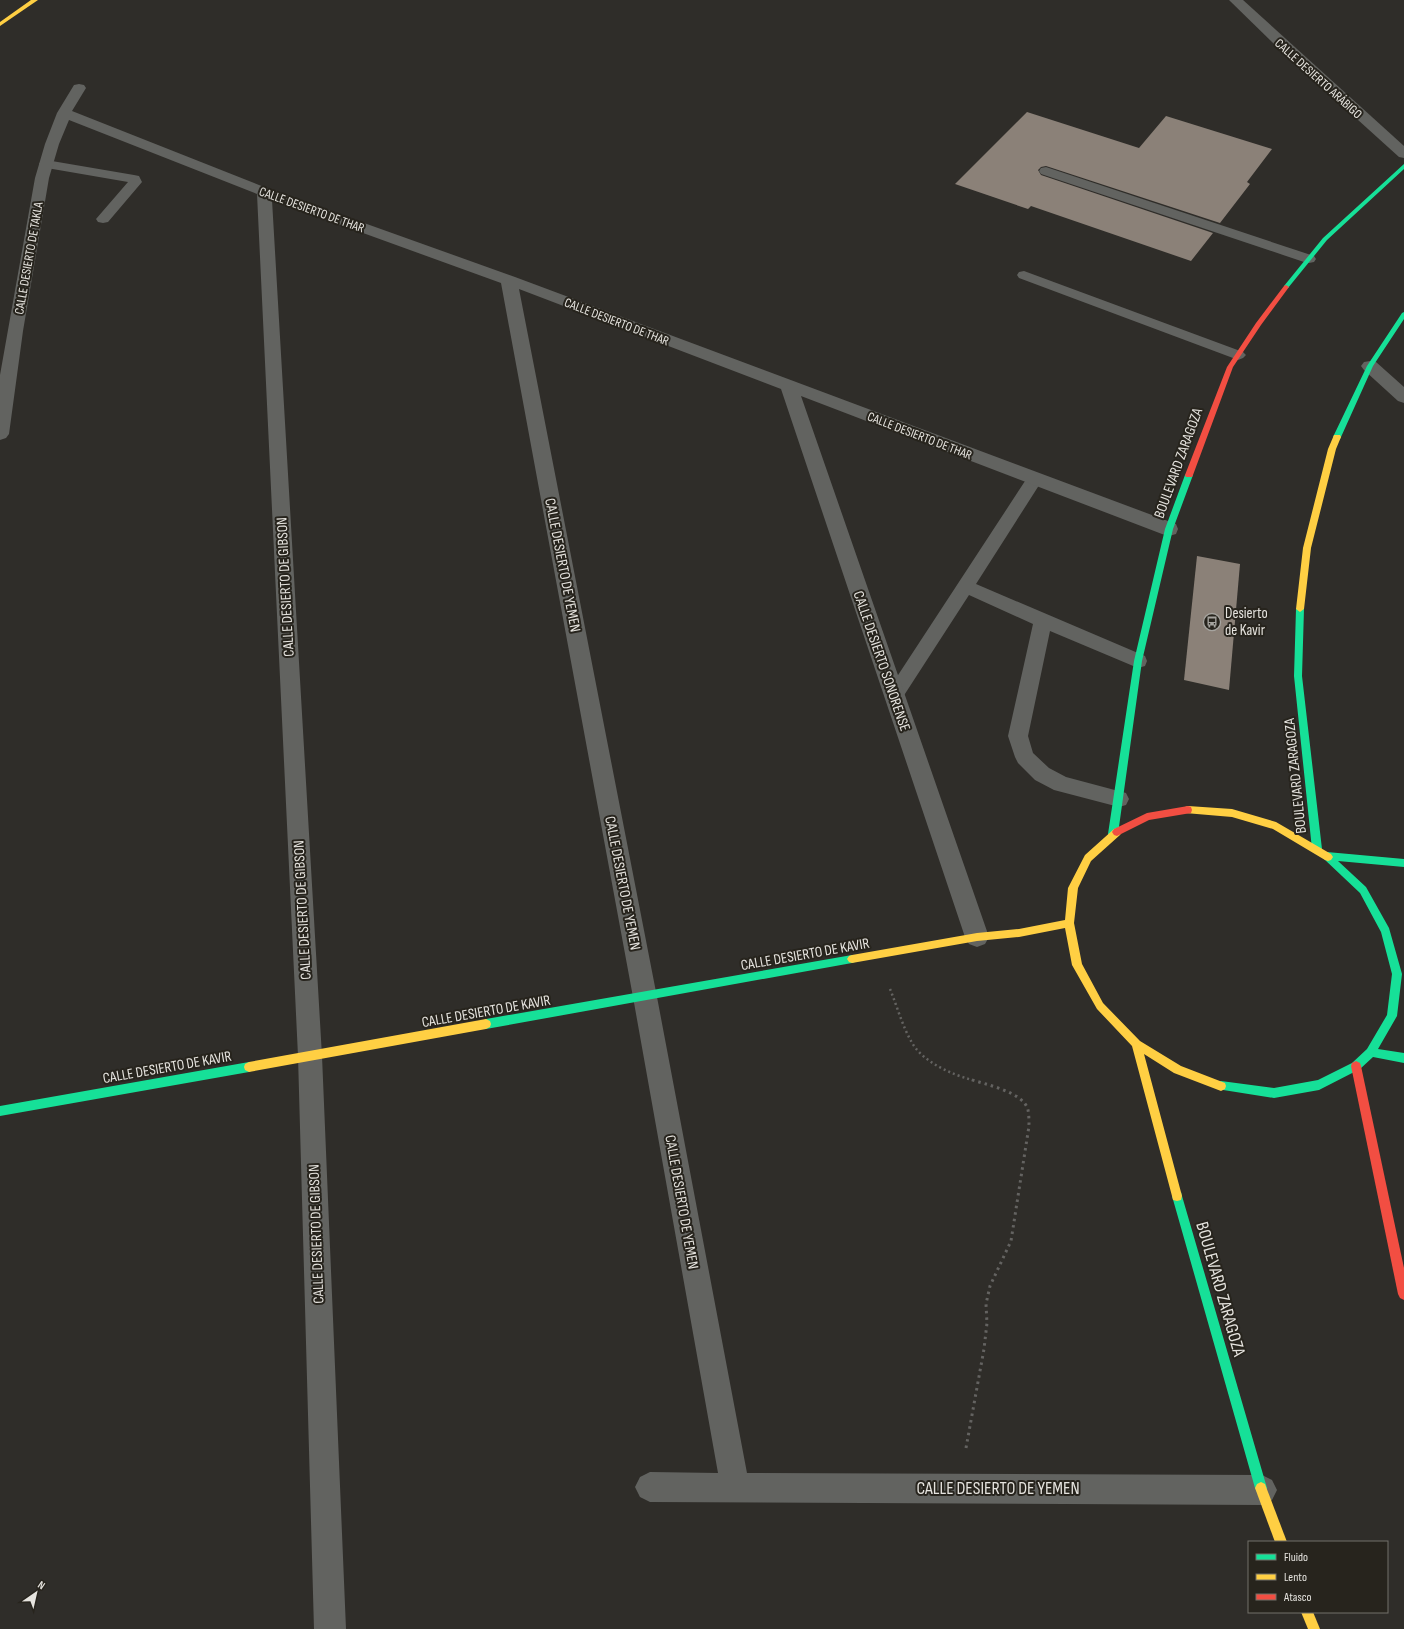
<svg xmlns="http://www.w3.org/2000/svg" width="1404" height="1629" font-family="'Sofia Sans Condensed',sans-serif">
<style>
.building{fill:#8b8178}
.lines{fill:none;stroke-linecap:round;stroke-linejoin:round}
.path-far1{stroke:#646361;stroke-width:2.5;stroke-dasharray:2 3;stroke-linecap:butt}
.path{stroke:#646361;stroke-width:3;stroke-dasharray:2.5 4;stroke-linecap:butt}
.lane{fill:#626360;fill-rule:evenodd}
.street{fill:#626360;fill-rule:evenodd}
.fast{fill:#16e098;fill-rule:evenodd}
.slow{fill:#ffcf43;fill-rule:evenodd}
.jam{fill:#f24e42;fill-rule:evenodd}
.labels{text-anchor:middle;stroke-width:4;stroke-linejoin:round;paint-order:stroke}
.far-street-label{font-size:13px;fill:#e6e4df;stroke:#27241d}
.street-label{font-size:15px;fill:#e6e4df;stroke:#27241d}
.poi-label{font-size:15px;fill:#e6e4df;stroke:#27241d;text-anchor:start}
.near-street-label{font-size:18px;fill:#e6e4df;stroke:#27241d}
</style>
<rect width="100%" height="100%" fill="#2f2d29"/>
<g class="building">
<path d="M1027,112L1139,148L1166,116L1272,149L1247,182L1250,184L1220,223L1046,166L1041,167L1038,170L1041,175L1213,233L1191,261L1031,206L1028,209L955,184Z"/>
<path d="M1197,556L1240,564L1229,690L1184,680Z"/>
</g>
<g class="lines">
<path class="path-far1" d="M890,989C897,1006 902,1025 911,1041C922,1062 951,1074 972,1080"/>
<path class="path" d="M966,1448L984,1349L987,1323L986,1304L990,1286L1011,1241L1029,1126C1029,1121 1029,1115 1028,1110C1024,1092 984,1084 969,1079"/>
<g class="lane">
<path d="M46,160L134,175L139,176L142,182L108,222L103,223L98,222L96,219L128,182L41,167L39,164L41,161Z"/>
<path d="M1046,167L1314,256L1316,259L1314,262L1309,263L1304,262L1041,174L1039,171L1041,168Z"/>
<path d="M1024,271L1243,352L1246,355L1243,358L1238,360L1233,358L1019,278L1017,275L1019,272Z"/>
<path d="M1035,473L1041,475L1043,479L976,584L1145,656L1147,661L1145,666L1138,668L1050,631L1028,736L1033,753L1049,768L1066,777L1126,793L1129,799L1126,805L1119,807L1054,790L1035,780L1018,763L1015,757L1008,736L1033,624L969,595L901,700L894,702L887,700L885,695L1029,475Z"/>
</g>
<g class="street">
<path d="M1229,0H1243L1404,146V158L1399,157L1274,44Z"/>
<path d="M79,84L84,85L86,88L72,111L269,189L515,277L1176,524L1178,529L1176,534L1169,536L1162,534L801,396L989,937L985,944L977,947L969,944L965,937L781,389L519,289L657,997L747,1473L1262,1475L1272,1480L1277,1490L1272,1500L1262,1505L650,1502L640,1497L635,1487L640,1477L650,1472L718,1473L633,997L501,283L272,200L322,1056L346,1629H314L298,1056L257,194L69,120L59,144L49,178L23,331L9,434L6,438L0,440V375L35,178L45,144L57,113L74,85Z"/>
<path d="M1370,361L1376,362L1404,387V403L1398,401L1364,370L1361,366L1364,362Z"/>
</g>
<g class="fast">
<path d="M1404,164V169L1327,240L1288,288H1284V286L1323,238Z"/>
<path d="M1404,312V319L1373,366L1341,437L1340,439H1334L1333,437L1367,366L1402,313Z"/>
<path d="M1189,472L1193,475L1173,529L1142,661L1118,834L1116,837H1110L1108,834L1134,661L1165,529L1185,475Z"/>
<path d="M1300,606L1304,609L1302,676L1322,849L1320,852L1317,853L1314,852L1312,849L1294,676L1296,609Z"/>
<path d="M1327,852L1404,859V867L1338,861L1366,887L1389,928L1402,974L1397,1016L1378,1049L1404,1053V1063L1373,1057L1360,1069L1319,1090L1274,1098L1217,1089L1216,1086L1217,1083L1221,1081L1274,1088L1318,1080L1352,1063L1367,1049L1387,1015L1392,974L1381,932L1360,893L1324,859L1322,856L1324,853Z"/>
<path d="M852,955L855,956L857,959L855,962L852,963L486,1029L482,1027L481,1024L482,1021L486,1019Z"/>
<path d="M249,1062L253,1064L254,1067L253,1070L249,1072L0,1116V1106Z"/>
<path d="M1177,1191L1181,1192L1182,1196L1267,1488L1265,1492L1261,1494L1257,1492L1255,1488L1172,1196L1173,1192Z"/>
</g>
<g class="slow">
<path d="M31,0H38L0,26V22Z"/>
<path d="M1334,435H1340L1341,437L1336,449L1311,548L1304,609L1300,612L1296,609L1303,548L1328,449Z"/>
<path d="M1188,806L1232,809L1276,822L1331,854L1333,857L1331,860L1328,861L1325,860L1273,829L1232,817L1185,813L1184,810L1185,807Z"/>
<path d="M1117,828L1120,829L1122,832L1120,835L1091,861L1078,888L1074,923L1082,964L1103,1003L1140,1041L1181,1066L1225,1083L1226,1086L1225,1089L1221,1091L1174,1073L1144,1054L1182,1196L1181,1200L1177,1201L1173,1200L1172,1196L1132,1046L1097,1009L1072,965L1065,928L1019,937L977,941L852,963L849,962L847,959L849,956L852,955L977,933L1019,929L1065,920L1068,888L1085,855L1114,829Z"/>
<path d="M486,1019L490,1021L491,1024L490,1027L486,1029L249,1072L245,1070L244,1067L245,1064L249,1062Z"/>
<path d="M1261,1482L1265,1484L1287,1542H1275L1255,1488L1257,1484Z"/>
<path d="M1301,1612H1313L1320,1629H1308Z"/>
</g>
<g class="jam">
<path d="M1286,285L1289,287L1261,325L1233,367L1193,475L1192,477H1186L1185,475L1227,367L1256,323L1284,286Z"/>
<path d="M1188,806L1191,807L1192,810L1191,813L1149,820L1117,836L1114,835L1112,832L1114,829L1147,813Z"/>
<path d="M1356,1061L1360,1063L1361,1066L1404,1268V1300L1400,1298L1398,1294L1351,1066L1352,1063Z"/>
</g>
</g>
<defs>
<g id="bus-ring" transform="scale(0.9)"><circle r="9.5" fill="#27241d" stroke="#a6a49f" stroke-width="1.5"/><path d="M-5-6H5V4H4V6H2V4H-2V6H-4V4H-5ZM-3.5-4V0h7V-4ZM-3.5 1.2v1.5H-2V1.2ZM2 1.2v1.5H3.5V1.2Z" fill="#a6a49f"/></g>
</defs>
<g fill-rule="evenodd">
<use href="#bus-ring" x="1212" y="622"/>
</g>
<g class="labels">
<g class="far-street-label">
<text transform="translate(1319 78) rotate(42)" y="5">CALLE DESIERTO ARÁBIGO</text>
<text transform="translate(312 209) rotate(20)" y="5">CALLE DESIERTO DE THAR</text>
<text transform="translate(28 258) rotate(-80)" y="5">CALLE DESIERTO DE TAKLA</text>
<text transform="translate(617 321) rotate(21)" y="5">CALLE DESIERTO DE THAR</text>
<text transform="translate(920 435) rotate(21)" y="5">CALLE DESIERTO DE THAR</text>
</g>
<g class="street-label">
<text transform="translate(1178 463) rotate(-70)" y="5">BOULEVARD ZARAGOZA</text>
<text transform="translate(563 565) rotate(79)" y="5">CALLE DESIERTO DE YEMEN</text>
<text transform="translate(285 587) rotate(-93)" y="5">CALLE DESIERTO DE GIBSON</text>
<text transform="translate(882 661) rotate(71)" y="5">CALLE DESIERTO SONORENSE</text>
<text transform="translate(1295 776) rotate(-96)" y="5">BOULEVARD ZARAGOZA</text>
<text transform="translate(623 883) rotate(79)" y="5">CALLE DESIERTO DE YEMEN</text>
<text transform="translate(302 910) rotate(-93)" y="5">CALLE DESIERTO DE GIBSON</text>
<text transform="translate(805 954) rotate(-10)" y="5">CALLE DESIERTO DE KAVIR</text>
<text transform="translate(486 1011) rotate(-10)" y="5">CALLE DESIERTO DE KAVIR</text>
<text transform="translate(167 1067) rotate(-10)" y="5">CALLE DESIERTO DE KAVIR</text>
<text transform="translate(682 1202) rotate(80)" y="5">CALLE DESIERTO DE YEMEN</text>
<text transform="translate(316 1234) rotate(-92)" y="5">CALLE DESIERTO DE GIBSON</text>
</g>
<g class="poi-label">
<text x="1225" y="618">Desierto<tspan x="1225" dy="17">de Kavir</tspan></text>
</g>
<g class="near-street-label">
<text transform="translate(1221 1289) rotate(74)" y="6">BOULEVARD ZARAGOZA</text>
<text x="998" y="1494">CALLE DESIERTO DE YEMEN</text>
</g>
</g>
<rect x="1248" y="1541" width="140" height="72" fill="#27241d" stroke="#73716b"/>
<rect x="1256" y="1554" width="20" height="6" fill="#16e098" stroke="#73716b"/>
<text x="1284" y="1561" font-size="12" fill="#e6e4df">Fluido</text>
<rect x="1256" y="1574" width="20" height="6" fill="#ffcf43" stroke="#73716b"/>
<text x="1284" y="1581" font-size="12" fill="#e6e4df">Lento</text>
<rect x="1256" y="1594" width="20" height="6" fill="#f24e42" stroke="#73716b"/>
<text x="1284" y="1601" font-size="12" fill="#e6e4df">Atasco</text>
<g transform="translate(36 1593) rotate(34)" stroke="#27241d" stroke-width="3" paint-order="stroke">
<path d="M0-3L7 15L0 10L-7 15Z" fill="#e6e4df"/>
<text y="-6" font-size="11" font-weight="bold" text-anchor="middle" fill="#e6e4df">N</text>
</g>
</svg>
